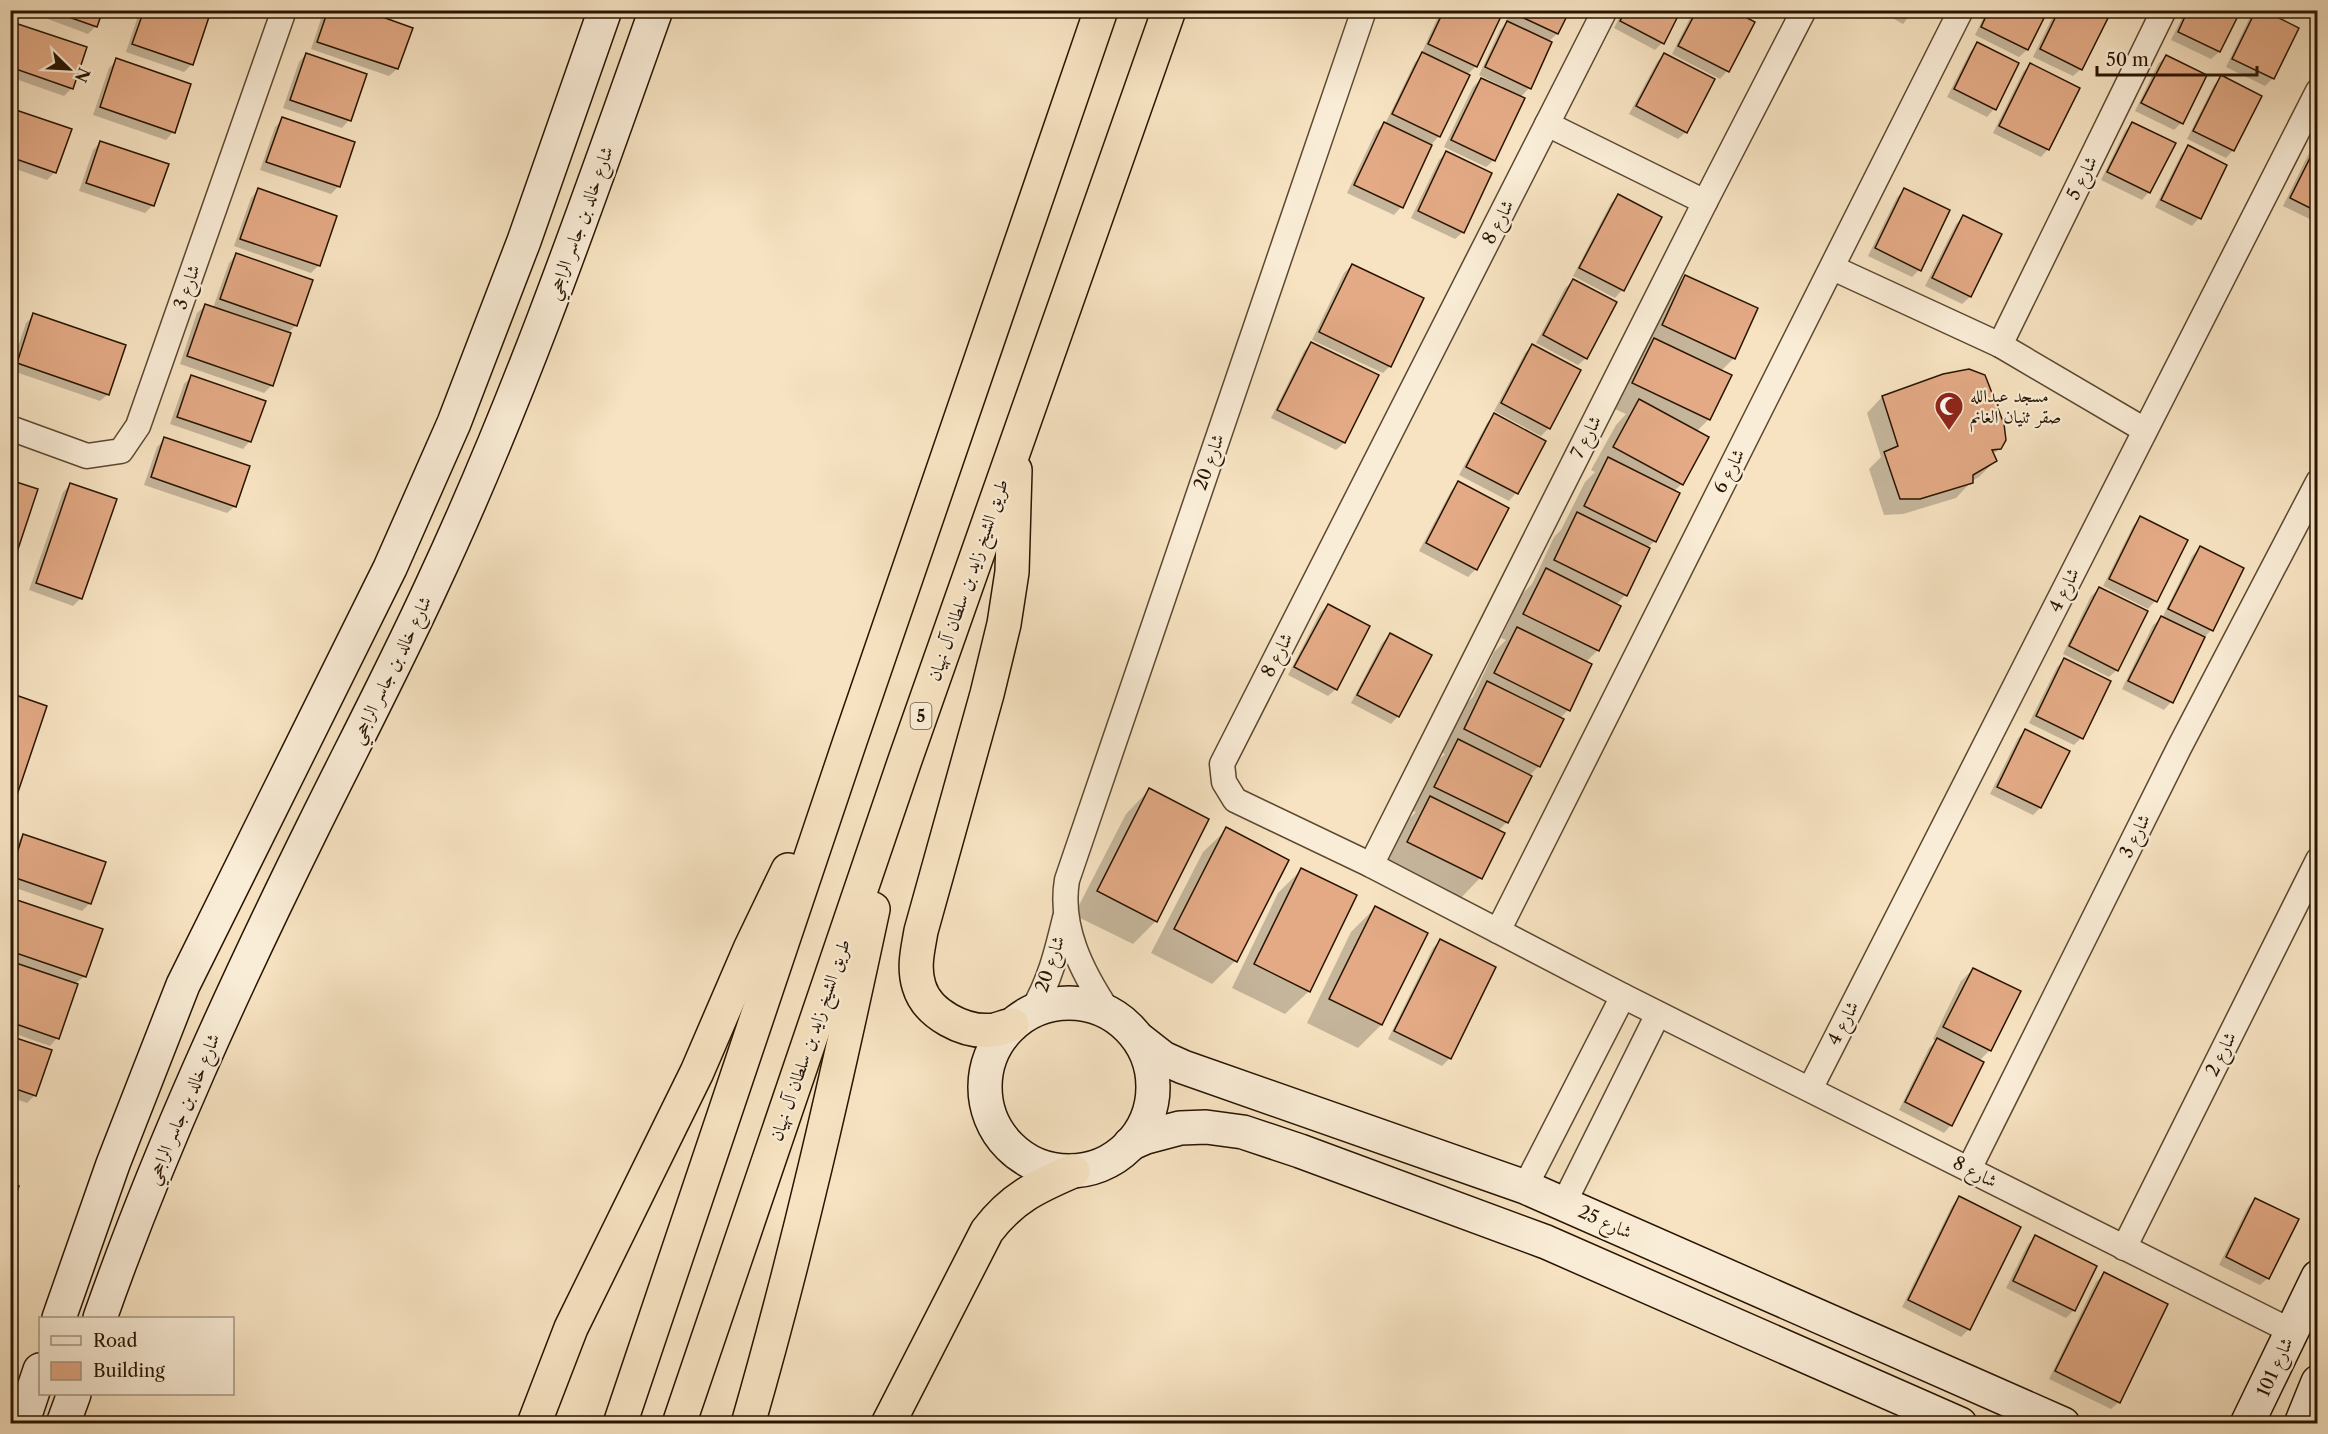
<svg xmlns="http://www.w3.org/2000/svg" width="2328" height="1434" font-family="'Libre Caslon Text',Amiri,serif">
<style>
.shadow{fill:#0003}
.building{fill:#e3aa85;stroke:#281400;stroke-width:1.5}
.lines{fill:none;stroke-linecap:round;stroke-linejoin:round}
.street-casing{stroke:#5c4830;stroke-width:27}
.secondary-casing{stroke:#281400;stroke-width:36}
.highway-casing{stroke:#281400;stroke-width:36}
.street{stroke:#faedd7;stroke-width:24}
.secondary{stroke:#faedd7;stroke-width:33}
.highway{stroke:#f7e3c2;stroke-width:33}
.labels{text-anchor:middle;stroke-width:4.5;stroke-linejoin:round;paint-order:stroke}
.shield{fill:#faedd7;stroke:#675540;stroke-width:1.5}
.shield-label{font-size:16px;font-weight:bold;fill:#281400}
.street-label{font-size:18px;fill:#281400;stroke:#faedd7}
.poi-label{font-size:18px;fill:#281400;stroke:#faedd7;text-anchor:start}
</style>
<rect width="100%" height="100%" fill="#f7e3c2"/>
<filter id="stains"><feTurbulence type="fractalNoise" baseFrequency=".00333" numOctaves="4"/><feColorMatrix values="0 0 0 0 .2 0 0 0 0 .09 0 0 0 0 .02 0 0 0 .5 -.17"/></filter>
<radialGradient id="worn" r=".72"><stop offset=".6" stop-color="#630" stop-opacity="0"/><stop offset="1" stop-color="#630" stop-opacity=".3"/></radialGradient>
<g class="shadow">
<path d="M24,10H101L96,26L88,34Z"/>
<path d="M140,10H185L192,64L184,72L126,52Z"/>
<path d="M324,10H359L397,69L389,76L311,49Z"/>
<path d="M1441,10H1502L1476,66L1467,75L1439,136L1431,145L1401,207L1394,215L1347,193L1376,131L1385,124L1415,62L1424,53L1422,52Z"/>
<path d="M1511,10H1568L1557,34L1548,42L1529,88L1520,98L1494,160L1486,167L1444,147L1473,87L1481,79L1502,89L1503,87L1479,75L1500,30L1509,22L1506,21Z"/>
<path d="M1623,10H1679L1662,43L1655,50L1614,28Z"/>
<path d="M1694,10H1729L1753,23L1727,71L1720,79L1672,54Z"/>
<path d="M1878,10H1914L1903,24Z"/>
<path d="M1987,10H2046L2027,50L2019,57L1975,35Z"/>
<path d="M2056,10H2089L2081,69L2073,76L2033,57Z"/>
<path d="M2186,10H2239L2219,52L2211,59L2171,40Z"/>
<path d="M2256,10L2297,29L2273,78L2265,86L2226,67L2250,17Z"/>
<path d="M18,26L72,88L64,96L10,77V34Z"/>
<path d="M1977,44L1994,109L1987,117L1947,97L1970,52Z"/>
<path d="M306,54L365,75L349,120L342,128L283,108L299,62Z"/>
<path d="M1664,54L1686,132L1678,139L1629,114L1657,62Z"/>
<path d="M2166,56L2181,123L2174,130L2135,111L2158,64Z"/>
<path d="M117,60L173,132L166,140L93,115L109,68Z"/>
<path d="M2030,65L2048,149L2041,157L1993,133L2023,72Z"/>
<path d="M2221,77L2233,150L2226,158L2187,139L2214,85Z"/>
<path d="M10,110L55,172L47,180L10,167Z"/>
<path d="M283,119L339,186L331,194L260,170L275,127Z"/>
<path d="M2132,123L2149,192L2142,200L2101,180L2125,131Z"/>
<path d="M101,142L153,205L145,213L79,191L93,150Z"/>
<path d="M2318,143V223L2283,206L2311,149Z"/>
<path d="M2188,147L2199,218L2192,226L2155,207L2181,155Z"/>
<path d="M1446,153L1463,232L1455,239L1411,218L1439,160Z"/>
<path d="M258,190L319,265L311,273L234,246L251,198Z"/>
<path d="M1905,190L1919,270L1912,277L1868,256L1897,197Z"/>
<path d="M1618,196L1622,290L1615,298L1573,276L1611,203Z"/>
<path d="M1963,217L2000,235L1970,297L1962,304L1925,286L1956,224Z"/>
<path d="M236,255L296,325L287,334L272,385L264,393L180,364L197,313L205,306L213,308L229,263Z"/>
<path d="M1352,265L1390,366L1383,373L1312,340L1344,273Z"/>
<path d="M1685,277L1734,358L1721,371L1709,419L1696,432L1682,484L1674,491L1655,541L1647,548L1625,595L1616,605L1619,606L1597,651L1586,662L1568,710L1560,718L1539,766L1529,776L1507,822L1498,831L1503,833L1480,878L1457,902L1385,866L1407,821L1416,812L1412,811L1435,764L1445,754L1441,752L1464,706L1473,697L1494,652L1506,640L1501,638L1522,594L1532,584L1554,537L1561,530L1585,482L1595,472L1591,470L1616,425L1626,414L1610,407L1631,363L1644,351L1640,349L1662,300Z"/>
<path d="M1573,281L1586,358L1578,365L1536,343L1565,288Z"/>
<path d="M34,315L108,394L100,401L10,370L26,323Z"/>
<path d="M1311,344L1377,376L1344,443L1336,450L1271,418L1304,351Z"/>
<path d="M1532,346L1549,428L1541,436L1494,411L1525,353Z"/>
<path d="M191,377L250,441L243,449L170,424L184,384Z"/>
<path d="M1882,397L2000,448L1992,455L1995,461L1979,477L1972,481L1956,498L1903,514L1884,515L1869,469L1881,457L1867,413Z"/>
<path d="M1494,415L1544,442L1516,493L1509,501L1459,475L1487,423Z"/>
<path d="M165,439L235,506L227,513L144,485L157,447Z"/>
<path d="M1458,483L1476,569L1468,577L1419,551L1451,491Z"/>
<path d="M71,484L81,598L73,606L29,590L63,492Z"/>
<path d="M2140,518L2155,601L2148,609L2103,586L2133,526Z"/>
<path d="M2200,548L2242,569L2211,630L2204,638L2171,702L2164,710L2122,689L2153,625L2162,618L2192,556Z"/>
<path d="M2099,589L2117,670L2109,677L2063,654L2091,596Z"/>
<path d="M1328,605L1336,689L1328,696L1288,675L1320,613Z"/>
<path d="M1390,635L1398,716L1391,724L1351,703L1382,643Z"/>
<path d="M2065,659L2081,738L2074,745L2029,723L2057,667Z"/>
<path d="M2026,730L2040,808L2033,815L1990,794L2018,738Z"/>
<path d="M1149,790L1156,921L1133,944L1074,915L1126,814Z"/>
<path d="M1227,829L1235,961L1212,984L1151,953L1203,852Z"/>
<path d="M24,835L90,903L82,911L10,886V859L16,843Z"/>
<path d="M1302,869L1309,991L1285,1014L1232,988L1278,893Z"/>
<path d="M15,901L85,976L76,983L57,1038L50,1046L10,1032V905Z"/>
<path d="M1375,908L1381,1025L1358,1048L1307,1023L1351,932Z"/>
<path d="M1440,941L1450,1058L1442,1066L1388,1039L1433,948Z"/>
<path d="M1973,969L1990,1050L1979,1061L1951,1125L1944,1133L1899,1110L1929,1048L1936,1041L1933,1039L1961,981Z"/>
<path d="M10,1038L35,1095L27,1103L10,1097Z"/>
<path d="M1959,1198L1969,1329L1961,1337L1902,1307L1952,1206Z"/>
<path d="M2255,1199L2268,1278L2260,1285L2219,1265L2248,1207Z"/>
<path d="M2036,1237L2095,1266L2074,1310L2066,1318L2006,1288L2028,1244Z"/>
<path d="M2104,1274L2119,1402L2111,1409L2049,1379L2096,1282Z"/>
</g>
<g class="building">
<path d="M49,10H103L97,27Z"/>
<path d="M144,10H190L209,17L193,65L132,44Z"/>
<path d="M328,10H363L413,28L398,69L317,42Z"/>
<path d="M1444,10H1504L1477,67L1428,44Z"/>
<path d="M1514,10H1570L1558,34L1513,13Z"/>
<path d="M1626,10H1681L1664,44L1620,21Z"/>
<path d="M1697,10H1732L1755,22L1729,72L1678,46Z"/>
<path d="M1989,10H2048L2028,50L1981,27Z"/>
<path d="M2059,10H2093L2108,18L2082,70L2040,49Z"/>
<path d="M2188,10H2241L2220,52L2178,32Z"/>
<path d="M2256,10H2263L2299,28L2274,79L2232,59Z"/>
<path d="M1507,21L1552,42L1531,89L1485,67Z"/>
<path d="M18,24L87,47L73,89L10,67V46Z"/>
<path d="M1977,42L2019,63L1996,110L1954,89Z"/>
<path d="M1422,52L1470,75L1440,137L1392,114Z"/>
<path d="M306,53L367,74L351,121L290,100Z"/>
<path d="M1664,53L1715,79L1687,133L1636,106Z"/>
<path d="M2166,55L2207,75L2183,124L2141,103Z"/>
<path d="M116,58L191,84L175,133L100,107Z"/>
<path d="M2030,63L2080,88L2049,150L1999,126Z"/>
<path d="M2221,75L2262,96L2234,151L2193,131Z"/>
<path d="M1481,78L1525,98L1495,161L1451,140Z"/>
<path d="M10,108L72,129L56,173L10,157Z"/>
<path d="M282,117L355,142L340,187L266,162Z"/>
<path d="M1384,122L1432,145L1403,208L1354,185Z"/>
<path d="M2132,122L2176,143L2150,193L2107,172Z"/>
<path d="M100,141L169,164L154,206L86,183Z"/>
<path d="M2318,142V212L2290,198Z"/>
<path d="M2188,145L2227,165L2201,219L2161,200Z"/>
<path d="M1446,151L1492,173L1464,233L1418,211Z"/>
<path d="M258,188L337,216L320,266L240,239Z"/>
<path d="M1904,188L1950,210L1921,271L1875,248Z"/>
<path d="M1618,194L1662,217L1624,291L1579,268Z"/>
<path d="M1963,215L2002,234L1971,297L1932,278Z"/>
<path d="M236,253L313,280L297,326L220,299Z"/>
<path d="M1352,264L1424,298L1391,367L1319,332Z"/>
<path d="M1685,275L1758,308L1735,359L1662,325Z"/>
<path d="M1573,279L1617,302L1587,359L1543,335Z"/>
<path d="M205,304L291,333L273,386L187,356Z"/>
<path d="M33,313L126,345L109,395L17,363Z"/>
<path d="M1654,338L1732,375L1710,420L1632,383Z"/>
<path d="M1311,342L1379,375L1345,443L1277,410Z"/>
<path d="M1532,344L1581,370L1550,429L1501,403Z"/>
<path d="M1969,369L1985,375L2004,424L2006,440L2001,449L1992,450L1997,461L1973,475V483L1920,499H1900L1884,452L1898,446L1882,396L1943,374Z"/>
<path d="M191,375L266,401L251,442L177,417Z"/>
<path d="M1639,399L1709,437L1683,485L1613,447Z"/>
<path d="M1494,413L1546,441L1518,494L1466,467Z"/>
<path d="M164,437L250,466L236,507L151,477Z"/>
<path d="M1608,457L1680,493L1656,542L1584,506Z"/>
<path d="M10,480L38,489L16,555L10,553Z"/>
<path d="M1458,481L1509,508L1477,570L1426,543Z"/>
<path d="M70,483L117,499L82,599L36,583Z"/>
<path d="M1577,512L1650,548L1627,596L1554,560Z"/>
<path d="M2140,516L2188,540L2157,602L2109,579Z"/>
<path d="M2200,546L2244,568L2213,631L2168,609Z"/>
<path d="M1546,568L1621,606L1599,651L1523,614Z"/>
<path d="M2099,587L2148,611L2118,671L2069,646Z"/>
<path d="M1328,604L1370,626L1337,690L1294,667Z"/>
<path d="M2161,616L2205,637L2173,703L2128,681Z"/>
<path d="M1517,627L1592,664L1570,711L1494,673Z"/>
<path d="M1390,633L1432,655L1399,717L1357,695Z"/>
<path d="M2064,658L2111,681L2083,739L2036,716Z"/>
<path d="M1487,681L1564,719L1540,767L1464,729Z"/>
<path d="M10,693L47,706L15,801L10,800Z"/>
<path d="M2025,729L2070,751L2041,808L1997,787Z"/>
<path d="M1458,739L1532,776L1508,823L1434,787Z"/>
<path d="M1149,788L1209,819L1157,922L1097,891Z"/>
<path d="M1430,796L1505,833L1482,879L1407,842Z"/>
<path d="M1226,827L1289,860L1237,962L1174,929Z"/>
<path d="M23,834L106,862L91,904L10,876Z"/>
<path d="M1301,868L1357,895L1310,992L1254,964Z"/>
<path d="M14,899L103,929L86,977L10,951V910Z"/>
<path d="M1375,906L1428,933L1382,1025L1329,999Z"/>
<path d="M1440,939L1496,967L1451,1059L1394,1031Z"/>
<path d="M10,961L78,984L59,1039L10,1022Z"/>
<path d="M1973,968L2021,991L1991,1051L1943,1027Z"/>
<path d="M10,1036L52,1050L36,1096L10,1087Z"/>
<path d="M1937,1038L1984,1062L1952,1126L1905,1102Z"/>
<path d="M10,1183L19,1186L10,1212Z"/>
<path d="M1959,1196L2021,1227L1970,1330L1908,1300Z"/>
<path d="M2255,1198L2299,1219L2269,1279L2226,1257Z"/>
<path d="M2035,1235L2097,1266L2075,1311L2013,1281Z"/>
<path d="M2104,1272L2168,1304L2120,1403L2055,1371Z"/>
</g>
<g class="lines">
<g class="street-casing">
<g id="street">
<path d="M1605,10L1222,764L1224,782L1235,800L1371,865L1623,996L2291,1331"/>
<path d="M1547,124L1705,202"/>
<path d="M1833,268L2000,345L2143,429"/>
<path d="M2000,345L2164,10"/>
<path d="M10,428L87,456L121,451L138,426L284,10"/>
<path d="M1371,865L1705,202L1804,10"/>
<path d="M1498,931L1961,10"/>
<path d="M1032,1011C1050,981 1057,951 1065,918"/>
<path d="M1108,1011C1082,972 1059,927 1067,880L1364,10"/>
<path d="M1810,1089C1980,757 2146,423 2318,91"/>
<path d="M1969,1169L2179,748L2318,482"/>
<path d="M1525,1187L1623,996"/>
<path d="M1564,1203L1658,1014"/>
<path d="M2124,1248L2318,860"/>
</g>
</g>
<g class="secondary-casing">
<g id="secondary">
<circle cx="1069" cy="1087" r="84"/>
<path d="M1140,1040L1163,1058L1183,1067L1525,1187L2063,1424"/>
<path d="M1130,1144L1146,1137L1180,1128L1206,1127L1243,1132L1300,1151L1546,1242L1960,1424"/>
<path d="M59,1318L113,1164L183,985L390,568L454,423L524,241L605,10"/>
<path d="M100,1318C159,1150 234,987 313,827C353,746 395,666 433,583C520,397 587,204 656,10"/>
<path d="M22,1424L40,1370"/>
<path d="M63,1424L74,1394"/>
<path d="M2247,1424L2318,1277"/>
<path d="M2301,1424L2318,1382"/>
</g>
</g>
<g class="highway-casing">
<g id="highway">
<path d="M1012,1025C1006,1026 1000,1029 994,1030C965,1034 927,1014 919,986C913,967 918,949 921,931L987,694L1004,624L1012,572L1015,470"/>
<path d="M534,1424L571,1328L697,1072L750,949L788,870"/>
<path d="M620,1424L850,741L1101,10"/>
<path d="M679,1424L905,760L1169,10"/>
<path d="M748,1424C797,1254 836,1082 873,909"/>
<path d="M888,1424L987,1231C1012,1198 1036,1187 1073,1171"/>
</g>
</g>
<use href="#street" class="street"/>
<use href="#secondary" class="secondary"/>
<use href="#highway" class="highway"/>
</g>
<defs>
<g id="mosque-pin" transform="scale(1.5)"><path d="M0 17L-7.5 6A9.5 9.5 0 1 1 7.5 6Z" fill="#8f2418" stroke="#faedd7"/><path d="M3.5-4.9A6 6 0 1 0 3.5 4.9A5 5 0 1 1 3.5-4.9Z" fill="#fff"/></g>
</defs>
<g fill-rule="evenodd">
<use href="#mosque-pin" x="1949" y="406"/>
</g>
<g class="labels">
<rect class="shield" x="910.5" y="703" width="21" height="26" rx="4.5"/>
<g class="shield-label">
<text x="921" y="722">5</text>
</g>
<g class="street-label">
<text transform="translate(2082 178) rotate(-64)" y="6">شارع 5</text>
<text transform="translate(1498 222) rotate(-63)" y="6">شارع 8</text>
<text transform="translate(580 223) rotate(-70)" y="6">شارع خالد بن جاسر الراجحي</text>
<text transform="translate(187 287) rotate(-71)" y="6">شارع 3</text>
<text transform="translate(1586 437) rotate(-63)" y="6">شارع 7</text>
<text transform="translate(1209 462) rotate(-71)" y="6">شارع 20</text>
<text transform="translate(1729 471) rotate(-63)" y="6">شارع 6</text>
<text transform="translate(968 580) rotate(-71)" y="6">طريق الشيخ زايد بن سلطان آل نهيان</text>
<text transform="translate(2064 590) rotate(-64)" y="6">شارع 4</text>
<text transform="translate(1277 655) rotate(-63)" y="6">شارع 8</text>
<text transform="translate(391 670) rotate(-64)" y="6">شارع خالد بن جاسر الراجحي</text>
<text transform="translate(2135 836) rotate(-64)" y="6">شارع 3</text>
<text transform="translate(1050 964) rotate(-72)" y="6">شارع 20</text>
<text transform="translate(1843 1023) rotate(-63)" y="6">شارع 4</text>
<text transform="translate(810 1040) rotate(-71)" y="6">طريق الشيخ زايد بن سلطان آل نهيان</text>
<text transform="translate(2221 1054) rotate(-64)" y="6">شارع 2</text>
<text transform="translate(183 1109) rotate(-67)" y="6">شارع خالد بن جاسر الراجحي</text>
<text transform="translate(1975 1172) rotate(27)" y="6">شارع 8</text>
<text transform="translate(1605 1222) rotate(24)" y="6">شارع 25</text>
<text transform="translate(2275 1367) rotate(-66)" y="6">شارع 101</text>
</g>
<g class="poi-label">
<text x="1970" y="402">مسجد عبدالله<tspan x="1970" dy="21">صقر ثنيان الغانم</tspan></text>
</g>
</g>
<rect width="2328" height="1434" fill="none" stroke="#f7e3c2" stroke-width="36"/>
<rect x="12" y="12" width="2304" height="1410" fill="none" stroke="#281400" stroke-width="3"/>
<rect x="18" y="18" width="2292" height="1398" fill="none" stroke="#281400" stroke-width="1.5"/>
<rect x="39" y="1317" width="195" height="78" fill="#faedd7" stroke="#a69681" stroke-width="1.5"/>
<rect x="51" y="1336" width="30" height="9" fill="#faedd7" stroke="#a69681" stroke-width="1.5"/>
<text x="93" y="1347" font-size="18" fill="#281400">Road</text>
<rect x="51" y="1362" width="30" height="18" fill="#e3aa85" stroke="#a69681" stroke-width="1.5"/>
<text x="93" y="1377" font-size="18" fill="#281400">Building</text>
<g transform="translate(69 69) rotate(114)" stroke="#faedd7" stroke-width="4.5" paint-order="stroke">
<path d="M0-4.5L10 22L0 15L-10 22Z" fill="#281400"/>
<text y="-9" font-size="16" font-weight="bold" text-anchor="middle" fill="#281400">N</text>
</g>
<path d="M2097 66v9h160v-9" fill="none" stroke="#281400" stroke-width="3"/>
<text x="2106" y="66" font-size="18" fill="#281400" stroke="#faedd7" stroke-width="4.5" paint-order="stroke">50 m</text>
<rect width="100%" height="100%" filter="url(#stains)"/>
<rect width="100%" height="100%" fill="url(#worn)"/>
</svg>
